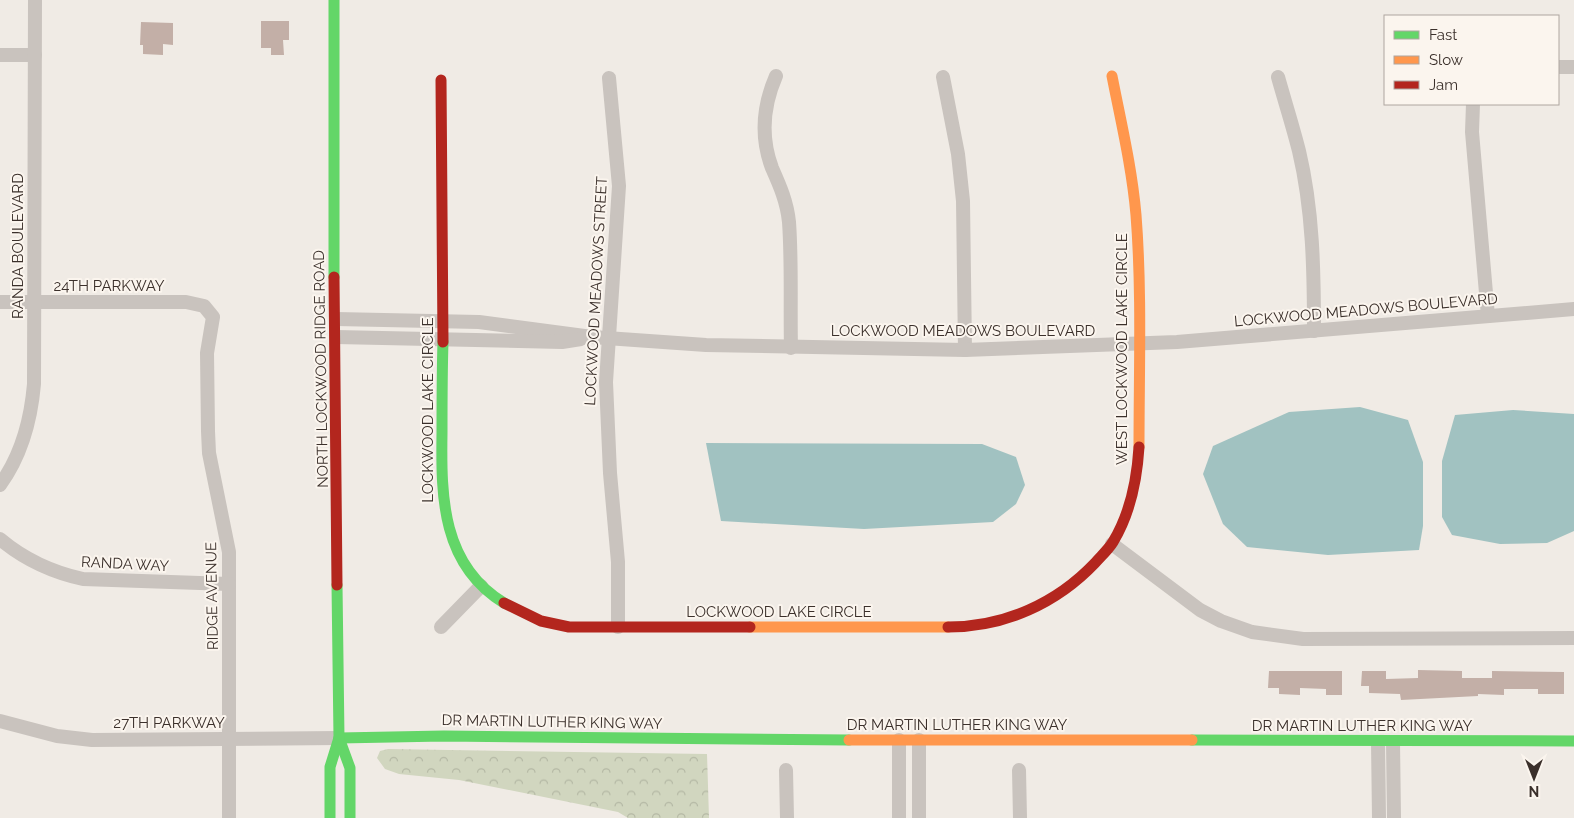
<svg xmlns="http://www.w3.org/2000/svg" width="1574" height="818" font-family="Raleway,sans-serif">
<style>
.forest{fill:url(#forest-crowns)}
.water{fill:#a1c2c1}
.building{fill:#c3afa7}
.lines{fill:none;stroke-linecap:round;stroke-linejoin:round}
.street{stroke:#c9c3be;stroke-width:14}
.fast{stroke:#63d668;stroke-width:11}
.slow{stroke:#ff974d;stroke-width:11}
.jam{stroke:#b3261e;stroke-width:11}
.labels{text-anchor:middle;stroke-width:4;stroke-linejoin:round;paint-order:stroke}
.street-label{font-size:15px;fill:#3b302b;stroke:#fbf5ee}
</style>
<defs>
<pattern id="forest-crowns" width="20" height="18" patternUnits="userSpaceOnUse" patternTransform="scale(1.25)"><rect width="20" height="18" fill="#d1d6bf"/><path d="M2 6a3 3 0 1 1 6 0M12 15a3 3 0 1 1 6 0" fill="none" stroke="#b4b8a4"/></pattern>
</defs>
<rect width="100%" height="100%" fill="#f0ebe5"/>
<path class="forest" d="M388,749L707,754L709,818H628L618,812L459,780L399,774L385,769L377,758L380,751Z"/>
<g class="water">
<path d="M1360,407L1408,420L1423,462V526L1419,550L1328,555L1247,547L1223,524L1203,474L1213,446L1289,412Z"/>
<path d="M1513,410L1574,414V531L1547,543L1500,544L1452,535L1442,517V461L1455,415Z"/>
<path d="M706,443L982,444L1016,457L1025,485L1016,504L993,522L864,529L721,521Z"/>
</g>
<g class="building">
<path d="M261,21H289V40H283L284,55H271V48H261Z"/>
<path d="M141,22L173,23V45L163,44V55L143,54V45H140Z"/>
<path d="M1418,670L1462,671V678H1492V671L1564,672V694H1538V689H1504V695L1478,694V696L1401,700L1400,694L1369,693V686H1361L1362,671H1386V679L1418,678Z"/>
<path d="M1269,671H1342V695H1326V689L1300,688V695L1279,694V688H1268Z"/>
</g>
<g class="lines">
<g class="street">
<path d="M0,55H35"/>
<path d="M1558,67H1574"/>
<path d="M776,76C763,106 760,136 772,168C780,186 787,202 789,222C792,264 790,306 791,348"/>
<path d="M943,77L958,154L963,201L965,350"/>
<path d="M1278,77C1285,102 1293,127 1299,151C1313,210 1314,271 1314,331"/>
<path d="M609,78L619,186L606,382L610,473L618,562V627"/>
<path d="M1473,104L1472,132L1488,316"/>
<path d="M0,302H186L204,306L213,317L207,353L208,431L209,453L229,552V818"/>
<path d="M336,319L479,322L592,337L706,345L965,350L1177,342L1574,309"/>
<path d="M336,337L562,342L581,339"/>
<path d="M0,485C21,456 31,419 34,384L35,0"/>
<path d="M0,539C25,560 51,572 83,579L229,584"/>
<path d="M1112,544L1200,610L1221,621L1252,632L1303,639L1574,638"/>
<path d="M441,627L481,586"/>
<path d="M0,721L57,736L92,740L339,738"/>
<path d="M899,740V818"/>
<path d="M919,740V818"/>
<path d="M1378,742L1379,818"/>
<path d="M1393,742L1394,818"/>
<path d="M786,770L787,818"/>
<path d="M1019,770L1020,818"/>
</g>
<g class="fast">
<path d="M334,0V277"/>
<path d="M443,342C442,372 442,403 442,433C441,498 442,565 504,603"/>
<path d="M339,738L444,736L849,740"/>
<path d="M339,738L350,768V818"/>
<path d="M1192,740L1574,741"/>
<path d="M330,818V767L339,738L337,585"/>
</g>
<g class="slow">
<path d="M1112,76C1121,122 1132,168 1136,215C1142,292 1139,370 1139,447"/>
<path d="M750,627H948"/>
<path d="M849,740H1192"/>
</g>
<g class="jam">
<path d="M441,80L443,342"/>
<path d="M334,277L337,585"/>
<path d="M504,603L541,621L569,627H750"/>
<path d="M948,627C1005,627 1057,603 1095,563C1101,556 1108,550 1113,542C1130,514 1137,480 1139,447"/>
</g>
</g>
<g class="labels">
<g class="street-label">
<text transform="translate(18 246) rotate(-90)" y="5">RANDA BOULEVARD</text>
<text x="109" y="291">24TH PARKWAY</text>
<text transform="translate(596 291) rotate(-87)" y="5">LOCKWOOD MEADOWS STREET</text>
<text transform="translate(1366 310) rotate(-5)" y="5">LOCKWOOD MEADOWS BOULEVARD</text>
<text x="963" y="336">LOCKWOOD MEADOWS BOULEVARD</text>
<text transform="translate(1122 349) rotate(-90)" y="5">WEST LOCKWOOD LAKE CIRCLE</text>
<text transform="translate(321 369) rotate(-91)" y="5">NORTH LOCKWOOD RIDGE ROAD</text>
<text transform="translate(428 410) rotate(-90)" y="5">LOCKWOOD LAKE CIRCLE</text>
<text transform="translate(125 564) rotate(3)" y="5">RANDA WAY</text>
<text transform="translate(212 596) rotate(-91)" y="5">RIDGE AVENUE</text>
<text x="779" y="617">LOCKWOOD LAKE CIRCLE</text>
<text transform="translate(552 722) rotate(1)" y="5">DR MARTIN LUTHER KING WAY</text>
<text x="169" y="728">27TH PARKWAY</text>
<text x="957" y="730">DR MARTIN LUTHER KING WAY</text>
<text x="1362" y="731">DR MARTIN LUTHER KING WAY</text>
</g>
</g>
<rect x="1384" y="15" width="175" height="90" fill="#fbf5ee" stroke="#aea6a0"/>
<rect x="1394" y="31" width="25" height="8" fill="#63d668" stroke="#aea6a0"/>
<text x="1429" y="40" font-size="15" fill="#3b302b">Fast</text>
<rect x="1394" y="56" width="25" height="8" fill="#ff974d" stroke="#aea6a0"/>
<text x="1429" y="65" font-size="15" fill="#3b302b">Slow</text>
<rect x="1394" y="81" width="25" height="8" fill="#b3261e" stroke="#aea6a0"/>
<text x="1429" y="90" font-size="15" fill="#3b302b">Jam</text>
<g transform="translate(1534 778) rotate(180)" stroke="#fbf5ee" stroke-width="4" paint-order="stroke">
<path d="M0-4L9 19L0 12L-9 19Z" fill="#3b302b"/>
<text y="-8" font-size="14" font-weight="bold" text-anchor="middle" fill="#3b302b">N</text>
</g>
</svg>
